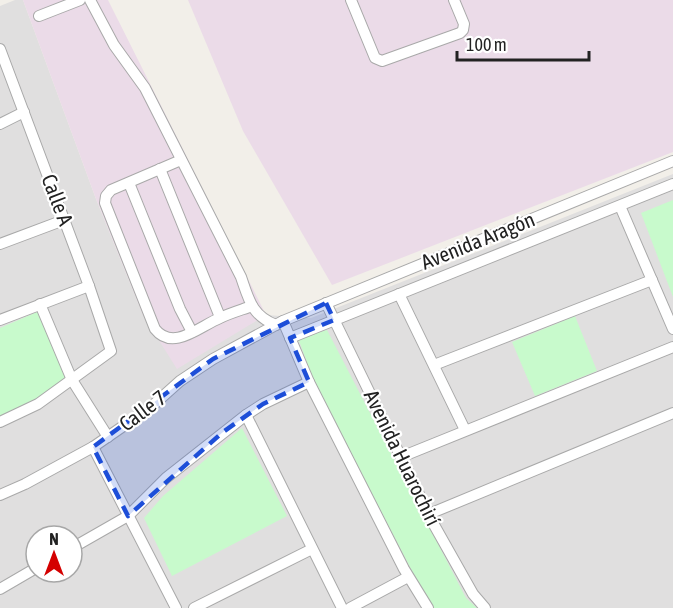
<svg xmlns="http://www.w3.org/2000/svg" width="673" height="608" font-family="'Asap Condensed',sans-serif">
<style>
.residential{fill:#e0dfdf;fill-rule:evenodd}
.industrial{fill:#ebdbe8}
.park{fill:#c8facc}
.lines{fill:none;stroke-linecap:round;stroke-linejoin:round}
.minor-casing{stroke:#a9a9a9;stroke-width:12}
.minor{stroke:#fff;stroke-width:10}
.marked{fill:#1d4ed8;fill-opacity:0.2;stroke:#1d4ed8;stroke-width:4.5;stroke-dasharray:12 8;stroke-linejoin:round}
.labels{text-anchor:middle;stroke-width:4.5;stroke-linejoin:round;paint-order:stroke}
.street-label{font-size:21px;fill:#222;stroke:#fff}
</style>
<rect width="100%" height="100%" fill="#f2efe9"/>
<path class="residential" d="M15,0H23L96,199L143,315L213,345L266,315L311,318L673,174V608H0V6ZM36,536H72V572H36Z"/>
<g class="industrial">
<path d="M23,0H108L266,315L177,369L143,315L96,199Z"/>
<path d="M188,0H673V152L332,285L243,131Z"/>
</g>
<g class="park">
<path d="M673,200V297L641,213Z"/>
<path d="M37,312H41L68,378L41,396L0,418V328Z"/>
<path d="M575,316L597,371L535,396L512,342Z"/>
<path d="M327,330L466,598L477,608H434L413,573L314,382L298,338Z"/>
<path d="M242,428L287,516L172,576L144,518L163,496Z"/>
</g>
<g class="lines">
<g class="minor-casing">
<g id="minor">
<path d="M90,0L114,45L145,88L241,277C249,300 252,316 276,325"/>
<path d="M351,0L375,58L382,61L460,33L463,30L464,24L454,0"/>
<path d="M39,16L80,0"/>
<path d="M0,124L24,112"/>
<path d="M181,160L111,190L106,196L105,203L155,329C173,352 200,326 220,318C230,313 241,310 252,306"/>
<path d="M160,169L220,317"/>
<path d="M129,183L180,309L192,332"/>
<path d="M620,206L673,329"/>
<path d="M0,244L64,220"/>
<path d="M399,294L465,430"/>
<path d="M326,303L433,523L473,594L485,608"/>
<path d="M40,304L72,380L108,437"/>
<path d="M0,320L89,286"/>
<path d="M283,321L309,382L404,569L428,608"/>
<path d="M290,338L673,184"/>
<path d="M434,365L652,280"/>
<path d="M246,415L342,608"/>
<path d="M0,422L38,404L111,351L89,286L0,49"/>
<path d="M93,447L176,608"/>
<path d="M401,457L673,347"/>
<path d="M0,495L25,484L93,447L151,407L180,381L213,359L283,321L673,161"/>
<path d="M429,514L673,413"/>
<path d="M72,548L128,516L166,478L246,415L263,404L309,382"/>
<path d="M0,589L36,568"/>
<path d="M194,608L312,549"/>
<path d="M350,608L408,577"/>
</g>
</g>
<use href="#minor" class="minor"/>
</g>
<path class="marked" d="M326,303L334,320L290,338L309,382L263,404L223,432L128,516L93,447L213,359Z"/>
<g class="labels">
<g class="street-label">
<text transform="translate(57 200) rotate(69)" y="7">Calle A</text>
<text transform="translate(478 241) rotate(-22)" y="7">Avenida Aragón</text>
<text transform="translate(143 411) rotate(-37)" y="7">Calle 7</text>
<text transform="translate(402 458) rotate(64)" y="7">Avenida Huarochirí</text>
</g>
</g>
<g transform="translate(54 554)"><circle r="28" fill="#ffffff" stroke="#a7a7a7" stroke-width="1.5"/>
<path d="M0-4.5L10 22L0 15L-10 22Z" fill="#d40000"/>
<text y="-9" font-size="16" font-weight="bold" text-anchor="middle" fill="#222222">N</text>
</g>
<path d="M457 51v9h132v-9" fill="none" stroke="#222222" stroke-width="3"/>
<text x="466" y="51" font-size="18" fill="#222222" stroke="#ffffff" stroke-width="4.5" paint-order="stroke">100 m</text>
</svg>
